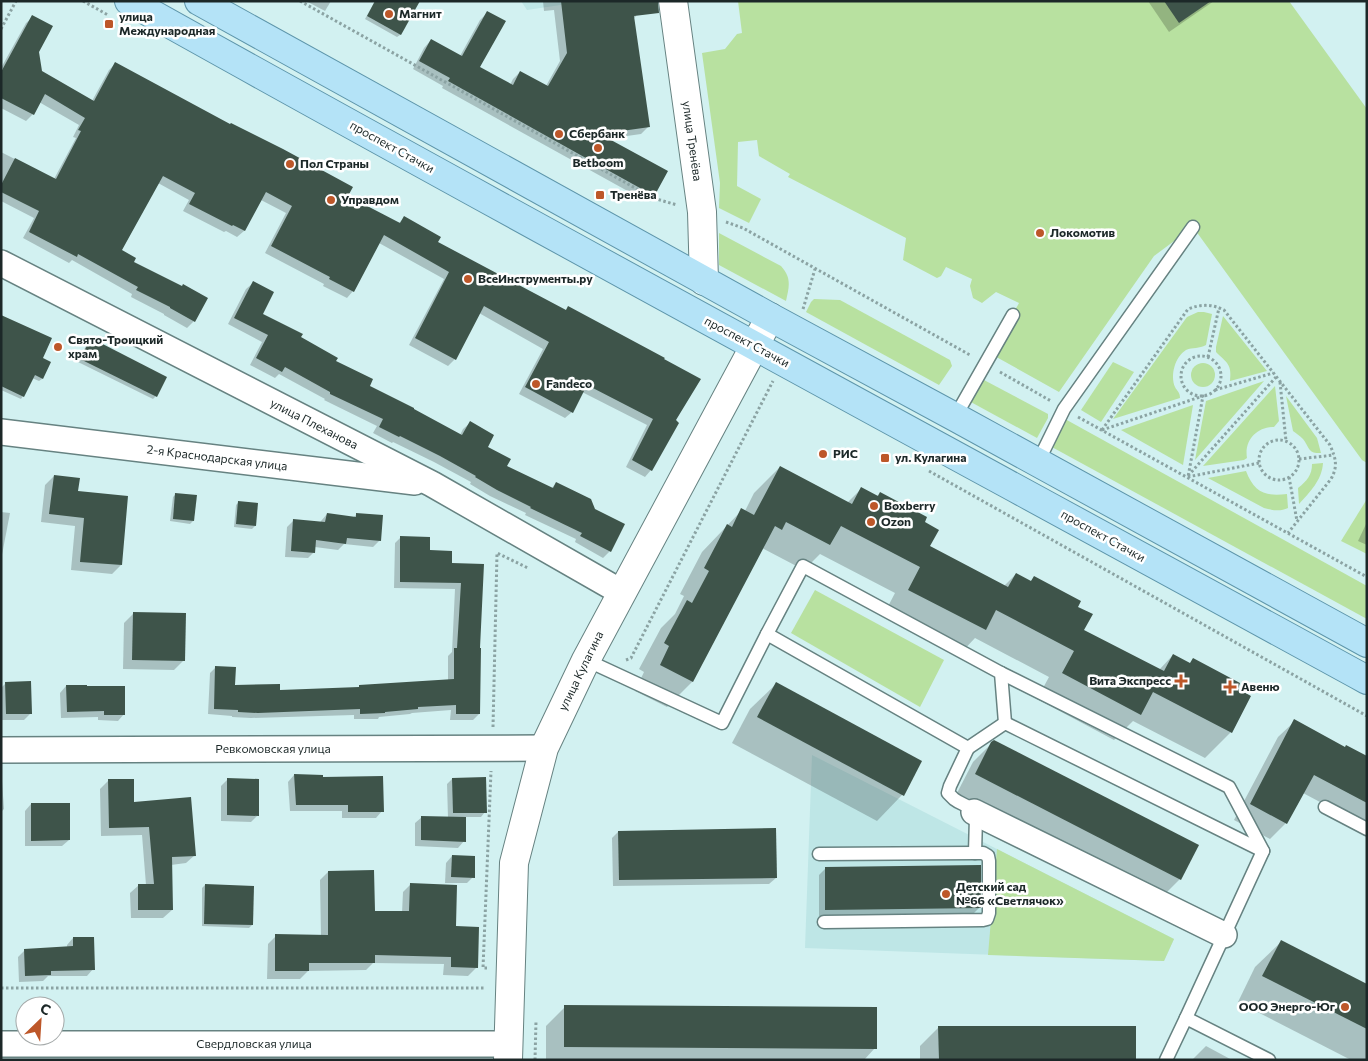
<svg xmlns="http://www.w3.org/2000/svg" width="1368" height="1061" font-family="Commissioner,sans-serif">
<style>
.built{fill:#bee6e6}
.green{fill:#b8e1a0}
.shadow{fill:#0003}
.building{fill:#3e544a}
.lines{fill:none;stroke-linecap:round;stroke-linejoin:round}
.lane-casing{stroke:#668281;stroke-width:15}
.street-casing{stroke:#668281;stroke-width:28}
.secondary-casing{stroke:#668281;stroke-width:30}
.primary-casing{stroke:#5e96ab;stroke-width:30}
.path{stroke:#8ba3a3;stroke-width:3;stroke-dasharray:2.5 2.5;stroke-linecap:butt}
.lane{stroke:#fff;stroke-width:12}
.street{stroke:#fff;stroke-width:25}
.secondary{stroke:#fff;stroke-width:28}
.primary{stroke:#b4e3f7;stroke-width:28}
.poi-dot{fill:#bd5729;stroke:#fff;stroke-width:2}
.labels{text-anchor:middle;stroke-width:5;stroke-linejoin:round;paint-order:stroke}
.poi-label{font-size:12px;font-weight:bold;fill:#1c2828;stroke:#fff;text-anchor:start}
.street-label{font-size:12px;fill:#1c2828;stroke:#fff}
</style>
<rect width="100%" height="100%" fill="#d2f1f1"/>
<g class="built">
<path d="M521,1H587L527,10Z"/>
<path d="M812,755L1174,939L1164,961L805,948Z"/>
</g>
<g class="green">
<path d="M738,1H1289L1367,109V463L1362,460L1193,227L1154,256L1059,392L991,354L1019,303L996,292L982,303L973,298L970,286L972,279L946,267L941,276L937,278L903,260L906,238L788,177L790,174L759,156L757,140L738,142L737,186L761,199L749,223L719,208L720,183L702,53L725,49L737,34L742,33Z"/>
<path d="M719,233L781,266C792,278 789,287 786,301L719,265Z"/>
<path d="M814,299L840,300L950,360L952,366L939,385L806,312L811,302Z"/>
<path d="M1198,312H1204L1212,314L1206,345C1199,349 1193,347 1186,350C1175,357 1170,375 1175,387C1177,391 1180,392 1180,398L1113,419L1187,317Z"/>
<path d="M1223,316L1267,371L1230,381C1232,364 1227,363 1216,352V347Z"/>
<path d="M1113,362L1134,372L1101,422L1081,410Z"/>
<circle cx="1203" cy="375" r="12"/>
<path d="M984,380L1048,414V418L1037,438L969,401L979,381Z"/>
<path d="M1264,381L1195,460L1206,401Z"/>
<path d="M1275,386L1279,421L1274,427C1257,427 1244,440 1247,458L1244,460L1203,466Z"/>
<path d="M1286,396L1317,438L1321,453C1308,454 1310,448 1303,439C1300,436 1296,433 1293,431Z"/>
<path d="M1193,405L1183,465L1121,430Z"/>
<path d="M1065,419L1367,586V619L1050,446Z"/>
<path d="M1323,463C1322,480 1310,492 1299,504L1298,488C1307,481 1312,475 1312,464Z"/>
<path d="M1246,471C1254,492 1265,497 1287,494L1288,508C1280,512 1272,510 1264,508L1208,478Z"/>
<path d="M1367,499V554L1341,541Z"/>
<path d="M815,590L944,660L920,707L791,633Z"/>
<path d="M997,849L1174,939L1164,961L988,955Z"/>
</g>
<g class="shadow">
<path d="M306,1H331L325,11Z"/>
<path d="M375,1H419L400,35L397,37L365,19Z"/>
<path d="M543,1H634L636,16L633,19L648,127L641,134L606,139L655,192L648,199H642L442,88L443,86L413,69L424,48L431,40L460,56L480,20L487,13L479,68L510,85L513,79L520,72L546,86L560,61L554,10L544,11Z"/>
<path d="M1148,1H1214L1169,32Z"/>
<path d="M33,17L41,72L92,101L109,70L116,63L346,196L398,224L405,217L437,242L565,311L568,308L674,421L651,470L645,477L626,467L647,425L582,392L572,412L565,418L519,394L543,349L479,313L455,359L448,366L409,345L444,279L379,243L353,291L347,298L323,286L324,284L265,253L286,213L261,200L244,231L237,237L226,231L224,232L183,211L189,200L158,183L121,251L132,263L206,298L194,321L187,328L164,315V314L131,297L132,294L72,260L69,263L23,238L34,218L1,201V152L54,179L76,138L73,137L79,125L39,102L33,114L26,121L1,108V68L26,23Z"/>
<path d="M253,283L262,314L334,361L368,386L460,435L463,429L470,423L486,447L505,467L551,489L556,483L594,510L623,525L610,551L603,558L575,542L576,539L525,515L526,513L490,496L470,484L471,482L434,462L393,442L392,443L373,433L377,426L324,400L325,399L279,374L275,378L250,365L262,342L228,324L246,289Z"/>
<path d="M1,316L41,359L42,379L39,381L32,378L23,396L21,399L1,390Z"/>
<path d="M91,340L156,396L153,399L78,362L88,342Z"/>
<path d="M780,467L847,503L861,489L876,497L880,493L923,523L928,547L1004,586L1016,574L1030,582L1034,578L1077,607L1083,631L1159,670L1173,655L1250,696L1231,732L1205,758L1133,721L1114,740L1037,699L1049,677L975,638L959,655L883,616L895,593L820,554L804,570L762,548L692,682L667,707L635,691L644,672L639,669L661,628L675,614L684,596L680,594L702,552L742,510L745,511L754,493Z"/>
<path d="M54,476L121,565L112,574L71,570L75,526L41,522L45,485Z"/>
<path d="M176,494L193,521L190,524L170,521L173,497Z"/>
<path d="M239,502L255,526L252,529L234,527L236,505Z"/>
<path d="M1,512L10,513L1,560Z"/>
<path d="M327,514L353,518L357,514L380,540L373,547L344,544L338,550L315,547L314,552L308,558L285,557L287,527L294,520L320,523L321,521Z"/>
<path d="M1367,522V545L1358,541Z"/>
<path d="M401,537L450,565H482L478,650L479,714L473,720H450L451,710L412,713L410,714L379,717L378,719H354V715L251,718L232,717V716L208,714L210,673L216,667L234,686L279,692L357,689L360,686L448,681V656L452,652L455,589L394,588L395,543Z"/>
<path d="M133,614L184,660L174,670L123,669L124,623Z"/>
<path d="M6,683L31,713L24,720H1V688Z"/>
<path d="M776,684L920,762L902,795L877,821L732,743L750,709Z"/>
<path d="M66,686L124,714L118,721L98,720V717L61,718L60,693Z"/>
<path d="M1295,721L1344,748L1367,757V827L1303,793L1286,823L1270,839L1234,820L1278,737Z"/>
<path d="M992,743L1180,879L1161,898L957,793L973,762Z"/>
<path d="M294,775L322,779L382,811L376,818H342V811H290L288,782Z"/>
<path d="M452,779L485,812L481,817H465L464,841L458,848L415,846V823L422,817L448,818L447,784Z"/>
<path d="M227,780L258,815L251,822L221,821V786Z"/>
<path d="M1,781H2L4,809L1,812Z"/>
<path d="M108,781L195,855L186,863L171,865L172,910L163,918H131L130,893L139,885H146L142,835L101,836L100,789Z"/>
<path d="M31,804L69,840L62,846H25V811Z"/>
<path d="M618,832L776,878L769,884L613,886L612,838Z"/>
<path d="M452,856L473,877L467,883H445L446,863Z"/>
<path d="M825,869L980,907L973,914L819,916V875Z"/>
<path d="M328,872L373,912L402,913L403,892L411,884L455,927L476,968L468,976L443,975L444,964L373,963L366,970L308,971L300,979H267L268,944L276,936H321L320,880Z"/>
<path d="M205,885L252,925L249,928L202,926V888Z"/>
<path d="M73,938L93,969L87,976H48L43,981L19,982L18,957L24,951L67,948V945Z"/>
<path d="M1281,942L1367,985V1060H1351L1238,1002L1255,967Z"/>
<path d="M565,1007L875,1048L864,1060H546V1026Z"/>
<path d="M939,1027L1135,1060H920V1046Z"/>
<path d="M1206,1046L1232,1060H1192Z"/>
</g>
<g class="building">
<path d="M375,1H420L401,35L367,16Z"/>
<path d="M561,1H658L659,13L634,16L650,127L600,134L668,171L656,193H649L602,167L448,81L450,78L419,61L431,39L462,56L487,11L506,21L480,67L513,85L520,71L548,86L567,53Z"/>
<path d="M1164,1H1211L1179,23Z"/>
<path d="M32,15L53,26L39,52L42,71L94,101L115,62L230,124L231,123L283,149L353,187L348,196L400,223L404,216L441,237L438,242L566,310L568,306L665,358L664,359L701,379L676,420L679,423L652,471L632,460L653,419L587,385L573,413L525,387L549,342L484,306L456,360L415,338L449,272L384,235L354,292L329,279L330,277L271,246L292,206L266,192L245,231L233,225L232,226L189,204L195,193L163,176L122,250L136,258L134,262L182,286L183,284L208,298L195,322L170,308V307L136,290L138,287L78,254L77,257L29,232L39,211L1,192V185L15,158L56,179L81,131L78,130L85,118L45,94L34,115L1,98V72Z"/>
<path d="M253,281L274,292L263,314L303,334L301,337L338,358L336,361L373,379L370,386L414,408V409L462,435L470,421L494,435L488,447L511,459L507,466L553,488L556,482L591,499L595,509L625,524L611,552L580,536L582,533L530,508L531,507L497,490L475,477L476,476L440,456L400,436L399,437L379,427L383,419L330,394V392L285,367L282,372L256,358L268,335L234,318Z"/>
<path d="M1,315L52,338L43,358L51,362L43,379L35,375L24,397L1,386Z"/>
<path d="M91,338L167,377L157,397L80,359Z"/>
<path d="M780,466L852,504L861,487L878,496L880,492L927,517L925,522L939,530L930,546L1008,587L1016,573L1031,581L1034,576L1081,601L1078,607L1093,614L1084,630L1164,671L1173,654L1190,663L1193,658L1240,683L1238,689L1251,696L1232,733L1153,692L1141,715L1062,673L1074,651L996,610L986,630L908,590L920,567L841,526L830,545L786,522L782,530L775,526L693,682L660,665L669,646L664,643L687,600L692,603L709,571L704,568L727,524L732,527L741,508L754,515Z"/>
<path d="M54,475L80,478L78,491L128,496L122,565L80,562L84,518L49,514Z"/>
<path d="M175,493L197,495L194,521L173,519Z"/>
<path d="M238,501L258,503L256,526L236,524Z"/>
<path d="M327,513L356,517V513L383,515L381,541L347,538L346,544L316,540L315,553L291,551L293,519L325,522Z"/>
<path d="M400,536L430,537V550L452,551V563L484,564L480,648H481L480,714H456V705L418,707V709L385,712V713L360,714V709L258,713L238,712V710L214,709L215,666L236,667L235,685L280,684V690L359,687V685L454,679V648H457L461,583L400,582Z"/>
<path d="M133,612L186,613L185,661L132,660Z"/>
<path d="M31,681L32,714H6L5,682Z"/>
<path d="M776,682L922,761L904,796L757,717Z"/>
<path d="M66,685H87V686H125V715H104V711L67,712Z"/>
<path d="M1294,719L1345,747L1346,745L1367,756V803L1314,775L1287,824L1250,804Z"/>
<path d="M994,740L1199,845L1181,880L975,774L991,742Z"/>
<path d="M294,774L323,775V777L383,776L384,812H348V805H296Z"/>
<path d="M486,777L487,813H453L452,778Z"/>
<path d="M227,778L259,779V816L227,815Z"/>
<path d="M108,779H134V802L191,797L196,856L172,857L173,910H138V884H154L149,827L109,828Z"/>
<path d="M31,803H70V840L31,841Z"/>
<path d="M421,816L466,817V842L421,840Z"/>
<path d="M776,828L777,878L619,880L618,831Z"/>
<path d="M452,855L475,856V878L451,877Z"/>
<path d="M981,865V908L825,910V867Z"/>
<path d="M374,870L375,911H409L410,883L457,885L456,926L479,927L478,968L451,967V957L375,955V963H309V971H275V934L328,935V871Z"/>
<path d="M205,884L254,886L253,925L204,924Z"/>
<path d="M73,937H94L95,970L51,971V975L25,976L24,949L73,946Z"/>
<path d="M1281,940L1367,984V1029L1262,976Z"/>
<path d="M564,1005L877,1007V1049L564,1047Z"/>
<path d="M938,1026H1136V1060H939Z"/>
</g>
<g class="lines">
<g class="lane-casing">
<g id="lane">
<path d="M955,417L1013,315"/>
<path d="M1038,462L1064,409L1193,227"/>
<path d="M767,634L803,566L1001,673L1005,723"/>
<path d="M586,660L722,723L767,634L968,748L1005,723L1263,851L1186,1018"/>
<path d="M1001,673L1229,787L1263,851"/>
<path d="M1325,807L1367,829"/>
<path d="M819,854L975,853"/>
<path d="M824,922L983,920L987,919L989,913V861L988,856L983,853H975L976,817C973,805 963,806 954,799C952,797 950,795 948,793L950,786L968,748"/>
<path d="M1166,1060L1186,1018L1269,1060"/>
</g>
</g>
<g class="street-casing">
<g id="street">
<path d="M1,263L432,484L621,592"/>
<path d="M1,432L415,482"/>
<path d="M1,750L544,748"/>
<path d="M974,812L1224,935"/>
<path d="M1,1044H507"/>
</g>
</g>
<g class="secondary-casing">
<g id="secondary">
<path d="M673,1L702,212L704,281"/>
<path d="M508,1060L514,863L544,748L586,660L770,317"/>
</g>
</g>
<g class="primary-casing">
<g id="primary">
<path d="M129,1C540,231 954,454 1367,680"/>
<path d="M199,1L770,317L955,417L1367,643"/>
</g>
</g>
<g class="path">
<path d="M83,1L108,15"/>
<path d="M300,1L653,198L677,205"/>
<path d="M1,29L16,1"/>
<path d="M726,222L743,228L970,355"/>
<path d="M803,309L815,269"/>
<circle cx="1201" cy="376" r="20"/>
<path d="M1208,357L1219,308"/>
<path d="M1000,372L1051,401"/>
<path d="M1280,382L1286,441"/>
<path d="M1215,390L1273,373"/>
<path d="M1078,417L1367,577"/>
<path d="M1102,430L1188,309C1201,304 1212,304 1224,310L1330,445C1336,459 1338,466 1331,479L1288,533"/>
<path d="M1102,430L1203,396L1188,477"/>
<circle cx="1279" cy="460" r="20"/>
<path d="M1299,459L1334,455"/>
<path d="M1259,463L1187,477L1276,377"/>
<path d="M929,471L1367,716"/>
<path d="M1289,477L1297,521"/>
<path d="M626,660L631,658L773,381"/>
<path d="M493,727L497,553L528,568"/>
<path d="M487,968H483L491,771"/>
<path d="M1,988H486"/>
<path d="M535,1060L536,1021"/>
</g>
<use href="#lane" class="lane"/>
<use href="#street" class="street"/>
<use href="#secondary" class="secondary"/>
<use href="#primary" class="primary"/>
</g>
<g class="poi-dot">
<circle cx="389" cy="14" r="5"/>
<rect x="104" y="19" width="10" height="10" rx="2.5"/>
<circle cx="559" cy="134" r="5"/>
<circle cx="598" cy="148" r="5"/>
<circle cx="290" cy="164" r="5"/>
<rect x="595" y="190" width="10" height="10" rx="2.5"/>
<circle cx="331" cy="200" r="5"/>
<circle cx="1040" cy="233" r="5"/>
<circle cx="468" cy="279" r="5"/>
<circle cx="58" cy="347" r="5"/>
<circle cx="536" cy="384" r="5"/>
<circle cx="823" cy="454" r="5"/>
<rect x="880" y="453" width="10" height="10" rx="2.5"/>
<circle cx="874" cy="506" r="5"/>
<circle cx="871" cy="522" r="5"/>
<path d="M1178.5 673.5h5v5h5v5h-5v5h-5v-5h-5v-5h5z"/>
<path d="M1227.5 679.5h5v5h5v5h-5v5h-5v-5h-5v-5h5z"/>
<circle cx="946" cy="894" r="5"/>
<circle cx="1345" cy="1007" r="5"/>
</g>
<g class="labels">
<g class="poi-label">
<text x="399" y="18">Магнит</text>
<text x="119" y="21">улица<tspan x="119" dy="14">Международная</tspan></text>
<text x="569" y="138">Сбербанк</text>
<text x="598" y="167" text-anchor="middle">Betboom</text>
<text x="300" y="168">Пол Страны</text>
<text x="610" y="199">Тренёва</text>
<text x="341" y="204">Управдом</text>
<text x="1050" y="237">Локомотив</text>
<text x="478" y="283">ВсеИнструменты.ру</text>
<text x="68" y="344">Свято-Троицкий<tspan x="68" dy="14">храм</tspan></text>
<text x="546" y="388">Fandeco</text>
<text x="833" y="458">РИС</text>
<text x="895" y="462">ул. Кулагина</text>
<text x="884" y="510">Boxberry</text>
<text x="881" y="526">Ozon</text>
<text x="1171" y="685" text-anchor="end">Вита Экспресс</text>
<text x="1241" y="691">Авеню</text>
<text x="956" y="891">Детский сад<tspan x="956" dy="14">№66 «Светлячок»</tspan></text>
<text x="1335" y="1011" text-anchor="end">ООО Энерго-Юг</text>
</g>
<g class="street-label">
<text transform="translate(692 141) rotate(82)" y="4">улица Тренёва</text>
<text transform="translate(392 147) rotate(29)" y="4">проспект Стачки</text>
<text transform="translate(747 342) rotate(28)" y="4">проспект Стачки</text>
<text transform="translate(314 424) rotate(27)" y="4">улица Плеханова</text>
<text transform="translate(217 458) rotate(7)" y="4">2-я Краснодарская улица</text>
<text transform="translate(1103 536) rotate(29)" y="4">проспект Стачки</text>
<text transform="translate(581 671) rotate(-64)" y="4">улица Кулагина</text>
<text x="273" y="753">Ревкомовская улица</text>
<text x="254" y="1048">Свердловская улица</text>
</g>
</g>
<rect width="1368" height="1061" fill="none" stroke="#1c2828" stroke-width="5"/>
<g transform="translate(40 1021) rotate(25)"><circle r="24" fill="#ffffff" stroke="#a4a9a9"/>
<path d="M0-4L9 19L0 12L-9 19Z" fill="#bd5729"/>
<text y="-8" font-size="14" font-weight="bold" text-anchor="middle" fill="#1c2828">С</text>
</g>
</svg>
